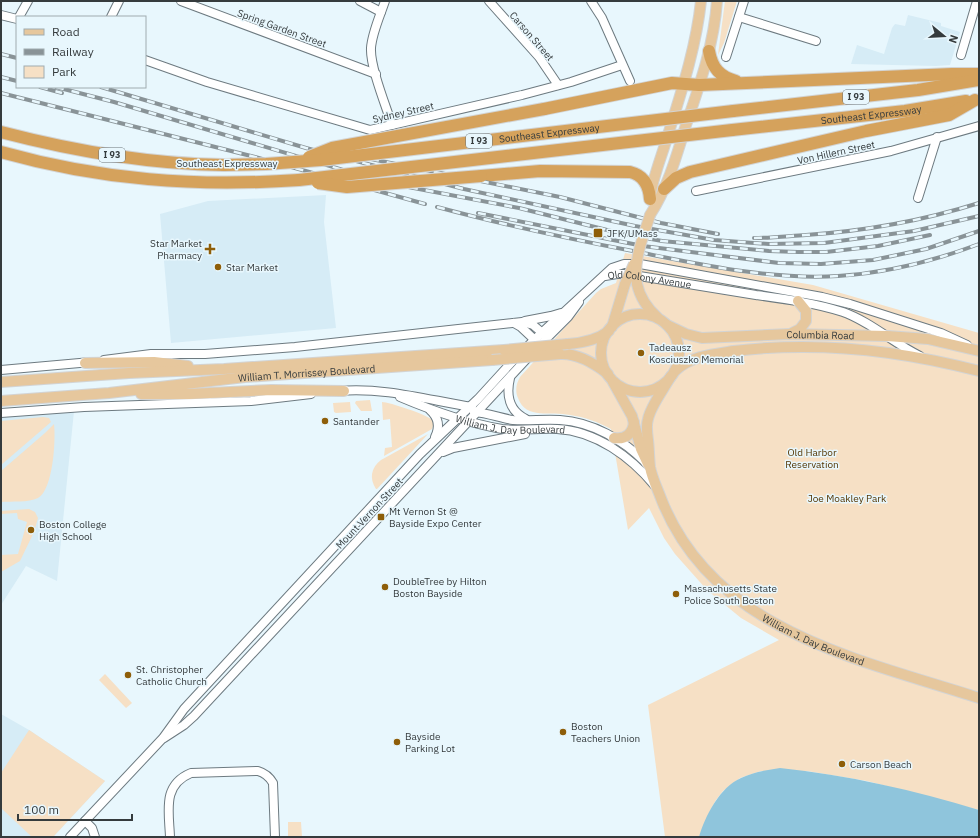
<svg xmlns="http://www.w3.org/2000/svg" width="980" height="838" font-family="'IBM Plex Sans',sans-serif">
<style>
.built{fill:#d6ecf6}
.green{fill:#f6e0c5}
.water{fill:#8fc5dc}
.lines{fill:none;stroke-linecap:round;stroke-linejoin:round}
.minor-casing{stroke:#6d7a80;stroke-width:10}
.major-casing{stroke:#d3d4d4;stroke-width:12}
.highway-casing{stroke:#d3d4d4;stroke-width:14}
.minor{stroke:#fff;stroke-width:8}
.major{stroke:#e6c79d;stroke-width:10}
.highway{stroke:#d5a25c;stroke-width:12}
.rail-casing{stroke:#899397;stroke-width:4}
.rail{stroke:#e8f7fd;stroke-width:2.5;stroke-dasharray:8;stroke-linecap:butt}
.major-bridge-casing{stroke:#d3d4d4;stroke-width:12;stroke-linecap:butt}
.highway-bridge-casing{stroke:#d3d4d4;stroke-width:14;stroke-linecap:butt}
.major-bridge{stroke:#e6c79d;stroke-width:10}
.highway-bridge{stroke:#d5a25c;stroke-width:12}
.poi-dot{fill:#8e5e09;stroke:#e8f7fd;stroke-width:1.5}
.labels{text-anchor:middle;stroke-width:3;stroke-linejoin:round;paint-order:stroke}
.shield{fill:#e8f7fd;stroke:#6b7377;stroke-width:1}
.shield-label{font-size:9px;font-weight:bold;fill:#353b3d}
.street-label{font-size:10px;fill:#353b3d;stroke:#e8f7fd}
.poi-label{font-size:10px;fill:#353b3d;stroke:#e8f7fd;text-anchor:start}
.park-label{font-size:10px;fill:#543500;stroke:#e8f7fd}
</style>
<rect width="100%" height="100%" fill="#e8f7fd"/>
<g class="built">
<path d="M908,15L941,23V26L960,32L950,65L936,66L851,64L857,45L884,54L892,28L895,24L905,26Z"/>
<path d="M326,195L324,222L336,328L171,343L160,214L208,201Z"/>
<path d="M74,411L57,581L26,566L1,605V417Z"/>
<path d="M1,714L29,730L105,781L53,837H1Z"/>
</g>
<g class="green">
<path d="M725,1H737L724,43L718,55Z"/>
<path d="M625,253L813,285L979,333V810L867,781L807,771H761L740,778L723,791L716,800L710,811L699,837H665L648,705L779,640L741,618L707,590L675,554L664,538L649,508L628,530L611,429C598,422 585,417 570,415C551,411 526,420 518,398C515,391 516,384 520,377L596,293L601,289L616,283Z"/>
<path d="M370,400L372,411H361L355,403L356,401Z"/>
<path d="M350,402L351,412L336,413L334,412L333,403Z"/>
<path d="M382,402C389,402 428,415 432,420C434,423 433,426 432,429L384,456L385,448L392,447L390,419L383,420Z"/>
<path d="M43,417L49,418L51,422L1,465V421Z"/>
<path d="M54,424C56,440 53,490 38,498C28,503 12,501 1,502V471L45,433Z"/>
<path d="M428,434L377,489H376C369,478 371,468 381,460Z"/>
<path d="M29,509L35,512L38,518L34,532L20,561L1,572V555L18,554L27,522L18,519L17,513L1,514V511Z"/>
<path d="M105,674L132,703L126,708L99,680Z"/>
<path d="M29,730L105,781L53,837H32L1,808V773Z"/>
<path d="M288,822H301L302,837H288Z"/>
</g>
<path class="water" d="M780,768C847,775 914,790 979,810V837H699C705,816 720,787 741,778C753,772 767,770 780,768Z"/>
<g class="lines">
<g class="minor-casing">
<g id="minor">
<path d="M181,1L376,74"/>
<path d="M360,1L381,12"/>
<path d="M385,1C380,16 372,33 371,48C370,67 386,106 392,125"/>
<path d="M489,1L539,57L558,85"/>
<path d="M591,1L602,18L630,81"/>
<path d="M1,15L17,19"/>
<path d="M19,17L28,1"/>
<path d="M111,17L119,1"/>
<path d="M739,17L816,41"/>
<path d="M961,55L977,1"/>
<path d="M726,57L744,1"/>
<path d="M145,60L207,82L370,130L522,95L571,82L622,65"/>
<path d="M696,191L891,151L979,126"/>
<path d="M918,198L937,137"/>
<path id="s1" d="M605,276L617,274H627C670,281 713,288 756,295C785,299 815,303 843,312C871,322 893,343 920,356"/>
<path d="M525,321L551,316L561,313"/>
<path d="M514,323L521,327L537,342"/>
<path d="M104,360L151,354H205L295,347L522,322L533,325L546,336"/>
<path d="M1,370L91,362"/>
<path d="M510,378C506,395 509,411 526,419"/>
<path d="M339,391C384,387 428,400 472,407"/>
<path id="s2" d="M400,397C433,411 467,423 502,429C521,431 539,428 557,429C596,431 631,457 655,486"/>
<path d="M430,410C439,418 440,427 435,437"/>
<path d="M474,412C488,413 500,418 513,420C529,421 544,419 560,420C592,422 624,440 646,463"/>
<path d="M1,413L84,407L251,401L311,394"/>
<path d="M443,452L453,448L525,434"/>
<path d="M164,738L184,725L194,716L533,352L568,317L579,302"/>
<path d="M85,821L92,828L95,837"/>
<path d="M70,837L163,738L184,709L420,454L478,399L510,364L534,340L612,268L624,264H640L822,297L850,304L941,333L967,345"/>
<path d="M170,837C169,811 162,785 191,773L258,771C265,773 269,776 273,783L275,837"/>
</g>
</g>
<g class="major-casing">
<g id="major">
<path d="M650,197C653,177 661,158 667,138C681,93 696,48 701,1"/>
<path d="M650,215C667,189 676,158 685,128C699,87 714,45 717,1"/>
<path d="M637,284C640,298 648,309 658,318"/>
<circle cx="640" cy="353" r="39"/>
<path id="s3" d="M667,325L686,334L702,338L790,334L887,336L928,339L979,351"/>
<path d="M612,327L625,284"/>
<path d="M792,333L800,329L806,321V311L798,301"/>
<path d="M568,344C582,343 597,340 609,331"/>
<path d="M560,354C578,353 594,363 608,374"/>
<path d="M85,363L154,362L188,366"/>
<path d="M675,371C690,356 714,354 734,351C816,341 899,350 979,371"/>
<path id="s4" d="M671,376C664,389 651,405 648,419C646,425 647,433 648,440C649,449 649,458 650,467C652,478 658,490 662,501C715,632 859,659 979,698"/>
<path d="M1,382L129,373L224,369L504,350"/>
<path d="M613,382L632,416L641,449L648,464"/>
<path d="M141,394H189L271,390L344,391"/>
<path id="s5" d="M1,401L109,393L245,377L492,360"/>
<path d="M614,438C626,440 633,433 634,422"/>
</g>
</g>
<g class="highway-casing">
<g id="highway">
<path d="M709,51C712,68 720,77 736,81"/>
<path d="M544,109L672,83L699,85L952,74H979"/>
<path d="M733,111L918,90L978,80"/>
<path id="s6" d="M732,130L905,111L966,101"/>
<path d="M1,132C74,151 149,164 224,165"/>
<path d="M1,152C101,180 195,187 299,180"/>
<path d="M481,176L540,171L630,172C643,175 649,185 650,199"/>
<path d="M664,189L676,178L690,172L866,131L949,115L975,100"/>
</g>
</g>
<use href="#minor" class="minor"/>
<use href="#major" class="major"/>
<use href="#highway" class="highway"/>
<g class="rail-casing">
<g id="rail">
<path d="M1,54L17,58"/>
<path d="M1,77L17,81"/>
<path d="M40,87L62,93"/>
<path d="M56,87L114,102L387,183L519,208L619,233L662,241L769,251L798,252H826L878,246L930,235"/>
<path d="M101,87L306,148L464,189L635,226L714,240L769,244L824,243L914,231L979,216"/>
<path d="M1,93L255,157L425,204"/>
<path d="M371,159L560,197L661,223L718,234"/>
<path d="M437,207C504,225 570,239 638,252C703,265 771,280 838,276C887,273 934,261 979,244"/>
<path d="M478,213L643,246L779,263L821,264L873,260L926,249L979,231"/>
<path d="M754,238C771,238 789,236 806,235C865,231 922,221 979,203"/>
</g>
</g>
<use href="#rail" class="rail"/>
<g class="major-bridge-casing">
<g id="major-bridge">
<path d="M625,284L634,264"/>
<path d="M637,284C633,260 643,238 650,215"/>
<path d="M504,350L568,344"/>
<path d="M492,360L560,354"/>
</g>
</g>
<g class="highway-bridge-casing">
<g id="highway-bridge">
<path d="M309,157L332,148L544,109"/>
<path id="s7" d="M224,165L266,164L321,160L733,111"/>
<path d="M299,180L732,130"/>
<path d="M318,183L347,187L481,176"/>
</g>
</g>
<use href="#major-bridge" class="major-bridge"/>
<use href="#highway-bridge" class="highway-bridge"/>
</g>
<g class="poi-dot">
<rect x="593" y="228" width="10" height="10" rx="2"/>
<path d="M208 243h4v4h4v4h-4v4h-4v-4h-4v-4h4z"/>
<circle cx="218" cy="267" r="4"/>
<circle cx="641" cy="353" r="4"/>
<circle cx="325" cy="421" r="4"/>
<rect x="377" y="513" width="8" height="8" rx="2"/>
<circle cx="31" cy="530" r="4"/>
<circle cx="385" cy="587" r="4"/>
<circle cx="676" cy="594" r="4"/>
<circle cx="128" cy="675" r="4"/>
<circle cx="563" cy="732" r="4"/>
<circle cx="397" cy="742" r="4"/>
<circle cx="842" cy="764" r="4"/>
</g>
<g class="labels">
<g class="shield">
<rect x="843" y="90" width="26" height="14" rx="3"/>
<rect x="466" y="134" width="26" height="14" rx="3"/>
<rect x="99" y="148" width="26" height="14" rx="3"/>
</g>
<g class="shield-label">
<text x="856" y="100">I 93</text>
<text x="479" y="144">I 93</text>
<text x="112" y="158">I 93</text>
</g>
<g class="street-label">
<text transform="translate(282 28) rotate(20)" y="4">Spring Garden Street</text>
<text transform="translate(532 36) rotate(49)" y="4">Carson Street</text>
<text transform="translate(403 112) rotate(-13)" y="4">Sydney Street</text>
<text dy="4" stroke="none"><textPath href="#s6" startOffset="140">Southeast Expressway</textPath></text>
<text dy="4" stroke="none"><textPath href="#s7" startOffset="327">Southeast Expressway</textPath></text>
<text transform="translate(836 152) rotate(-12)" y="4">Von Hillern Street</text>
<text x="227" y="167">Southeast Expressway</text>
<text dy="4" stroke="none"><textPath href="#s1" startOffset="45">Old Colony Avenue</textPath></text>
<text dy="4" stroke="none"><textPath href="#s3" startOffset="156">Columbia Road</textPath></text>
<text dy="4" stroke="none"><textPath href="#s5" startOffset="307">William T. Morrissey Boulevard</textPath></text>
<text dy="4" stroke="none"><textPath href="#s2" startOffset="115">William J. Day Boulevard</textPath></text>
<text transform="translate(369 513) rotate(-47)" y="4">Mount Vernon Street</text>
<text dy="4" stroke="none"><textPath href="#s4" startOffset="345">William J. Day Boulevard</textPath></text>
</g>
<g class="poi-label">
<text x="607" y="237">JFK/UMass</text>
<text x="202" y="247" text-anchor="end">Star Market<tspan x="202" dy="12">Pharmacy</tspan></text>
<text x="226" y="271">Star Market</text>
<text x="649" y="351">Tadeausz<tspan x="649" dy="12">Kosciuszko Memorial</tspan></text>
<text x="333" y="425">Santander</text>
<text x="389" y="515">Mt Vernon St @<tspan x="389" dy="12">Bayside Expo Center</tspan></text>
<text x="39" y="528">Boston College<tspan x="39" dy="12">High School</tspan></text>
<text x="393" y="585">DoubleTree by Hilton<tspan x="393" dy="12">Boston Bayside</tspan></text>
<text x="684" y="592">Massachusetts State<tspan x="684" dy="12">Police South Boston</tspan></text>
<text x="136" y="673">St. Christopher<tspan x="136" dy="12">Catholic Church</tspan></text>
<text x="571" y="730">Boston<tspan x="571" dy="12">Teachers Union</tspan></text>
<text x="405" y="740">Bayside<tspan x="405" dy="12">Parking Lot</tspan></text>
<text x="850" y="768">Carson Beach</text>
</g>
<g class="park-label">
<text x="812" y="456">Old Harbor<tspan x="812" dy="12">Reservation</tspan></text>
<text x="847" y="502">Joe Moakley Park</text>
</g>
</g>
<rect width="980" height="838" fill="none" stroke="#353b3d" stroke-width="4"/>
<rect x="16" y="16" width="130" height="72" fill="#e8f7fd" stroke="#a0acb0"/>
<rect x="24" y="29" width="20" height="6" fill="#e6c79d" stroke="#a0acb0"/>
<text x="52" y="36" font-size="12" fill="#353b3d">Road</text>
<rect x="24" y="49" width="20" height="6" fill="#899397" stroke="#a0acb0"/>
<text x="52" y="56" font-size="12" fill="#353b3d">Railway</text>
<rect x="24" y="66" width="20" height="12" fill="#f6e0c5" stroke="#a0acb0"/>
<text x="52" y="76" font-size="12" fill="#353b3d">Park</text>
<g transform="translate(944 36) rotate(108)" stroke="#e8f7fd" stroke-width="3" paint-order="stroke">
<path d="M0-3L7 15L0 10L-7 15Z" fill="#353b3d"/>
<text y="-6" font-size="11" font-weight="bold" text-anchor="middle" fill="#353b3d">N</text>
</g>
<path d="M18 814v6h114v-6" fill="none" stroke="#353b3d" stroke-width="2"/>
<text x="24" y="814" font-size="12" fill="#353b3d" stroke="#e8f7fd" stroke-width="3" paint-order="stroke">100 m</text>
</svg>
